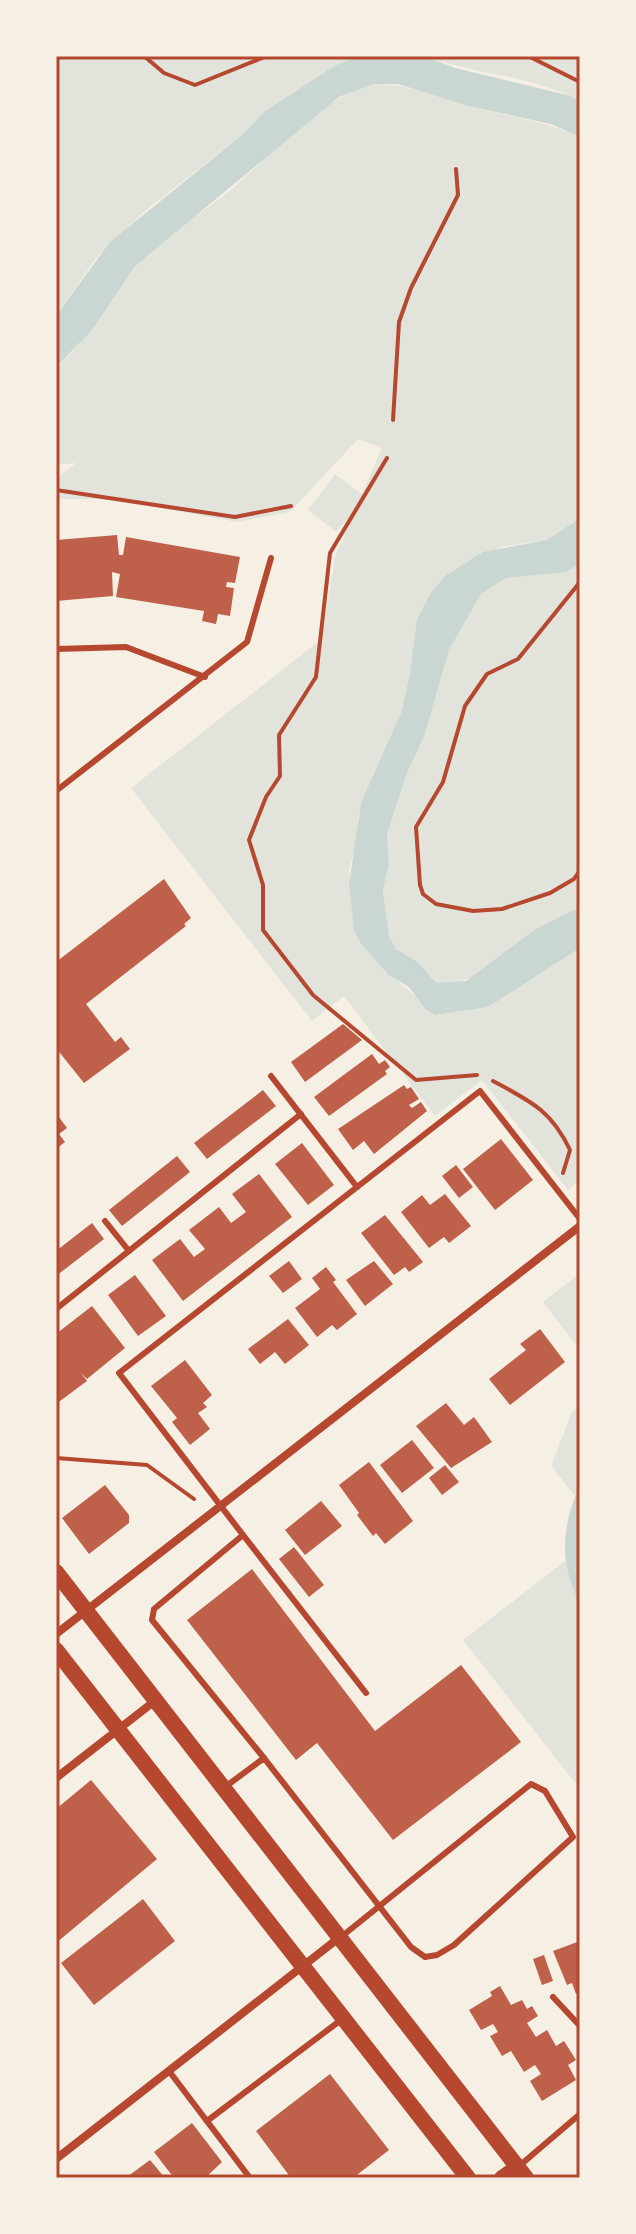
<svg xmlns="http://www.w3.org/2000/svg" width="636" height="2234" font-family="Ubuntu,sans-serif">
<style>
.green{fill:#e2e4dc}
.water{fill:#c9d6d2}
.building{fill:#bf614a}
.lines{fill:none;stroke-linecap:round;stroke-linejoin:round}
.path{stroke:#b5482f;stroke-width:4}
.service{stroke:#b5482f;stroke-width:6}
.minor{stroke:#b5482f;stroke-width:8}
.secondary{stroke:#b5482f;stroke-width:16}
.neatline{fill:none;stroke:#b5482f;stroke-width:3}
</style>
<rect width="100%" height="100%" fill="#f6efe4"/>
<g class="green">
<path d="M56,56H359L334,66L264,112L242,135L145,211L96,258L56,316Z"/>
<path d="M425,56H580V102C535,75 474,75 425,56Z"/>
<path d="M373,84C406,83 434,96 465,105C504,116 542,120 580,137V518L547,540L500,547L410,674L401,713L358,816L357,844L349,869L352,900L376,961L436,1015L488,1007L580,948V1180L568,1190L482,1080L435,1116L344,996L312,1021L131,788L322,639L335,557L356,509L336,532L308,510L335,474L362,494L382,448L358,439L290,512L237,522L110,499H56V478L76,463L56,465V367C91,338 106,299 135,266C159,238 193,219 222,197C266,162 318,98 373,84Z"/>
<path d="M580,563V907C532,928 491,988 436,983L418,962L396,949L389,936L383,890L389,864L387,834L407,773L424,737L449,650L481,594L506,578L566,572Z"/>
<path d="M580,1273V1350L543,1302Z"/>
<path d="M580,1404V1483L575,1496L551,1466L572,1412Z"/>
<path d="M565,1561L580,1605V1789L463,1640Z"/>
</g>
<g class="water">
<path d="M359,56H425L455,68L571,96L580,102V137L551,124L468,106L398,84H373L339,97L135,266L92,330L56,367V316L110,242L242,135L264,112L334,66Z"/>
<path d="M580,518V563L566,572L506,578L481,594L449,650L424,737L407,773L387,834L389,864L383,890L389,936L396,949L418,962L436,983L466,981L534,930L580,907V948L488,1007L436,1015L426,1010L409,987L389,975L361,944L354,930L349,884L361,803L401,713L410,674L417,619L431,593L445,576L483,552L547,540Z"/>
<path d="M580,1483V1605C558,1558 562,1529 580,1483Z"/>
</g>
<g class="building">
<path d="M117,535L119,555H123L126,537L240,557L235,583L227,582L226,587L234,588L230,616L218,614L216,624L202,621L204,611L116,597L120,574L112,572L113,596L56,601V540Z"/>
<path d="M164,879L191,918L184,924L186,926L86,1004L115,1042L121,1037L130,1049L84,1083L56,1048V962Z"/>
<path d="M343,1024L362,1040L305,1082L291,1062Z"/>
<path d="M372,1054L379,1064L385,1060L390,1067L385,1071L387,1074L329,1116L314,1097Z"/>
<path d="M404,1085L407,1089L411,1087L419,1099L409,1105L412,1108L421,1102L427,1111L374,1154L364,1141L353,1150L338,1129Z"/>
<path d="M263,1090L276,1106L207,1159L194,1143Z"/>
<path d="M56,1113L67,1128L59,1134L65,1142L56,1149Z"/>
<path d="M501,1139L533,1180L495,1210L463,1169Z"/>
<path d="M302,1143L334,1185L308,1205L275,1164Z"/>
<path d="M177,1156L190,1172L122,1226L109,1210Z"/>
<path d="M456,1165L473,1187L459,1198L442,1176Z"/>
<path d="M259,1174L292,1217L183,1301L152,1260L180,1239L194,1257L205,1249L189,1230L219,1207L231,1223L246,1212L232,1194Z"/>
<path d="M445,1194L471,1226L449,1243L444,1237L429,1248L401,1212L422,1195L430,1205Z"/>
<path d="M385,1215L423,1262L409,1272L405,1267L394,1275L361,1233Z"/>
<path d="M92,1223L104,1239L56,1276V1251Z"/>
<path d="M289,1261L302,1279L283,1293L269,1276Z"/>
<path d="M374,1261L393,1284L365,1306L346,1280Z"/>
<path d="M326,1267L336,1280L333,1282L357,1314L337,1330L332,1325L317,1337L295,1308L320,1289L312,1278Z"/>
<path d="M135,1275L166,1316L138,1336L108,1295Z"/>
<path d="M92,1306L125,1348L87,1379L81,1373L87,1381L56,1404V1334Z"/>
<path d="M288,1319L309,1345L285,1364L275,1352L260,1364L248,1349Z"/>
<path d="M540,1329L565,1362L510,1405L489,1379L526,1350L520,1344Z"/>
<path d="M185,1360L212,1395L203,1403L207,1407L198,1413L210,1429L190,1445L172,1422L177,1418L151,1386Z"/>
<path d="M446,1403L464,1425L474,1417L492,1442L451,1468L416,1426Z"/>
<path d="M412,1440L434,1468L402,1493L380,1465Z"/>
<path d="M369,1462L413,1521L385,1544L376,1533L373,1536L357,1515L359,1513L339,1485Z"/>
<path d="M445,1465L459,1482L442,1495L429,1478Z"/>
<path d="M105,1485L129,1515V1523L89,1554L62,1518Z"/>
<path d="M321,1501L342,1526L305,1555L285,1530Z"/>
<path d="M294,1547L324,1585L309,1597L279,1559Z"/>
<path d="M252,1569L375,1731L461,1665L521,1742L393,1840L317,1743L296,1760L187,1620Z"/>
<path d="M91,1780L157,1859L56,1943V1809Z"/>
<path d="M143,1899L175,1941L94,2005L61,1963Z"/>
<path d="M580,1941V1992L576,1994L572,1983L567,1985L553,1951Z"/>
<path d="M544,1955L553,1981L542,1985L533,1959Z"/>
<path d="M500,1986L511,2005L522,2000L527,2009L532,2006L538,2016L527,2023L536,2037L547,2030L556,2046L564,2041L576,2060L568,2065L576,2080L542,2101L530,2081L541,2074L535,2065L524,2072L511,2051L502,2056L490,2036L498,2032L493,2024L481,2030L469,2010L492,1996L490,1992Z"/>
<path d="M330,2074L389,2150L353,2178H291L256,2131Z"/>
<path d="M192,2123L222,2162L205,2178H174L154,2152Z"/>
<path d="M150,2160L165,2178H126L131,2174Z"/>
</g>
<g class="lines">
<g class="path">
<path d="M144,56L164,73L195,85L267,56"/>
<path d="M528,56L580,82"/>
<path d="M393,420L399,322L411,288L458,195L456,169"/>
<path d="M387,458L330,553L316,677L279,735L280,776L266,797L249,840L263,885V930L313,995L416,1080L477,1075"/>
<path d="M56,490L235,517L291,506"/>
<path d="M580,582L518,659L487,674L465,706L443,782L416,827L420,885L423,894L436,904L473,911L502,909L550,893L574,879L580,870"/>
<path d="M493,1081C530,1101 551,1110 570,1150L563,1173"/>
<path d="M56,1458L147,1465L194,1499"/>
</g>
<g class="service">
<path d="M56,649L126,647L205,677"/>
<path d="M56,791L247,642L271,558"/>
<path d="M271,1076L357,1187"/>
<path d="M105,1221L129,1251"/>
<path d="M56,1309L301,1114"/>
<path d="M243,1535L119,1373L480,1091L580,1219"/>
<path d="M264,1758L152,1620L154,1609L243,1535L366,1693"/>
<path d="M225,1787L264,1758L411,1947L425,1957L437,1955L454,1945L573,1837L545,1791L531,1784L341,1937"/>
<path d="M553,1997L580,2026"/>
<path d="M169,2071L250,2178"/>
<path d="M207,2121L341,2020"/>
<path d="M518,2167L580,2114"/>
</g>
<g class="minor">
<path d="M56,1634L580,1226"/>
<path d="M56,1778L156,1700"/>
<path d="M56,2159L340,1937"/>
</g>
<g class="secondary">
<path d="M56,1572L526,2178"/>
<path d="M56,1650L468,2178"/>
<path d="M502,2178L518,2167"/>
</g>
</g>
<rect width="636" height="2234" fill="none" stroke="#f6efe4" stroke-width="116"/>
<rect x="58" y="58" width="520" height="2118" class="neatline"/>
</svg>
